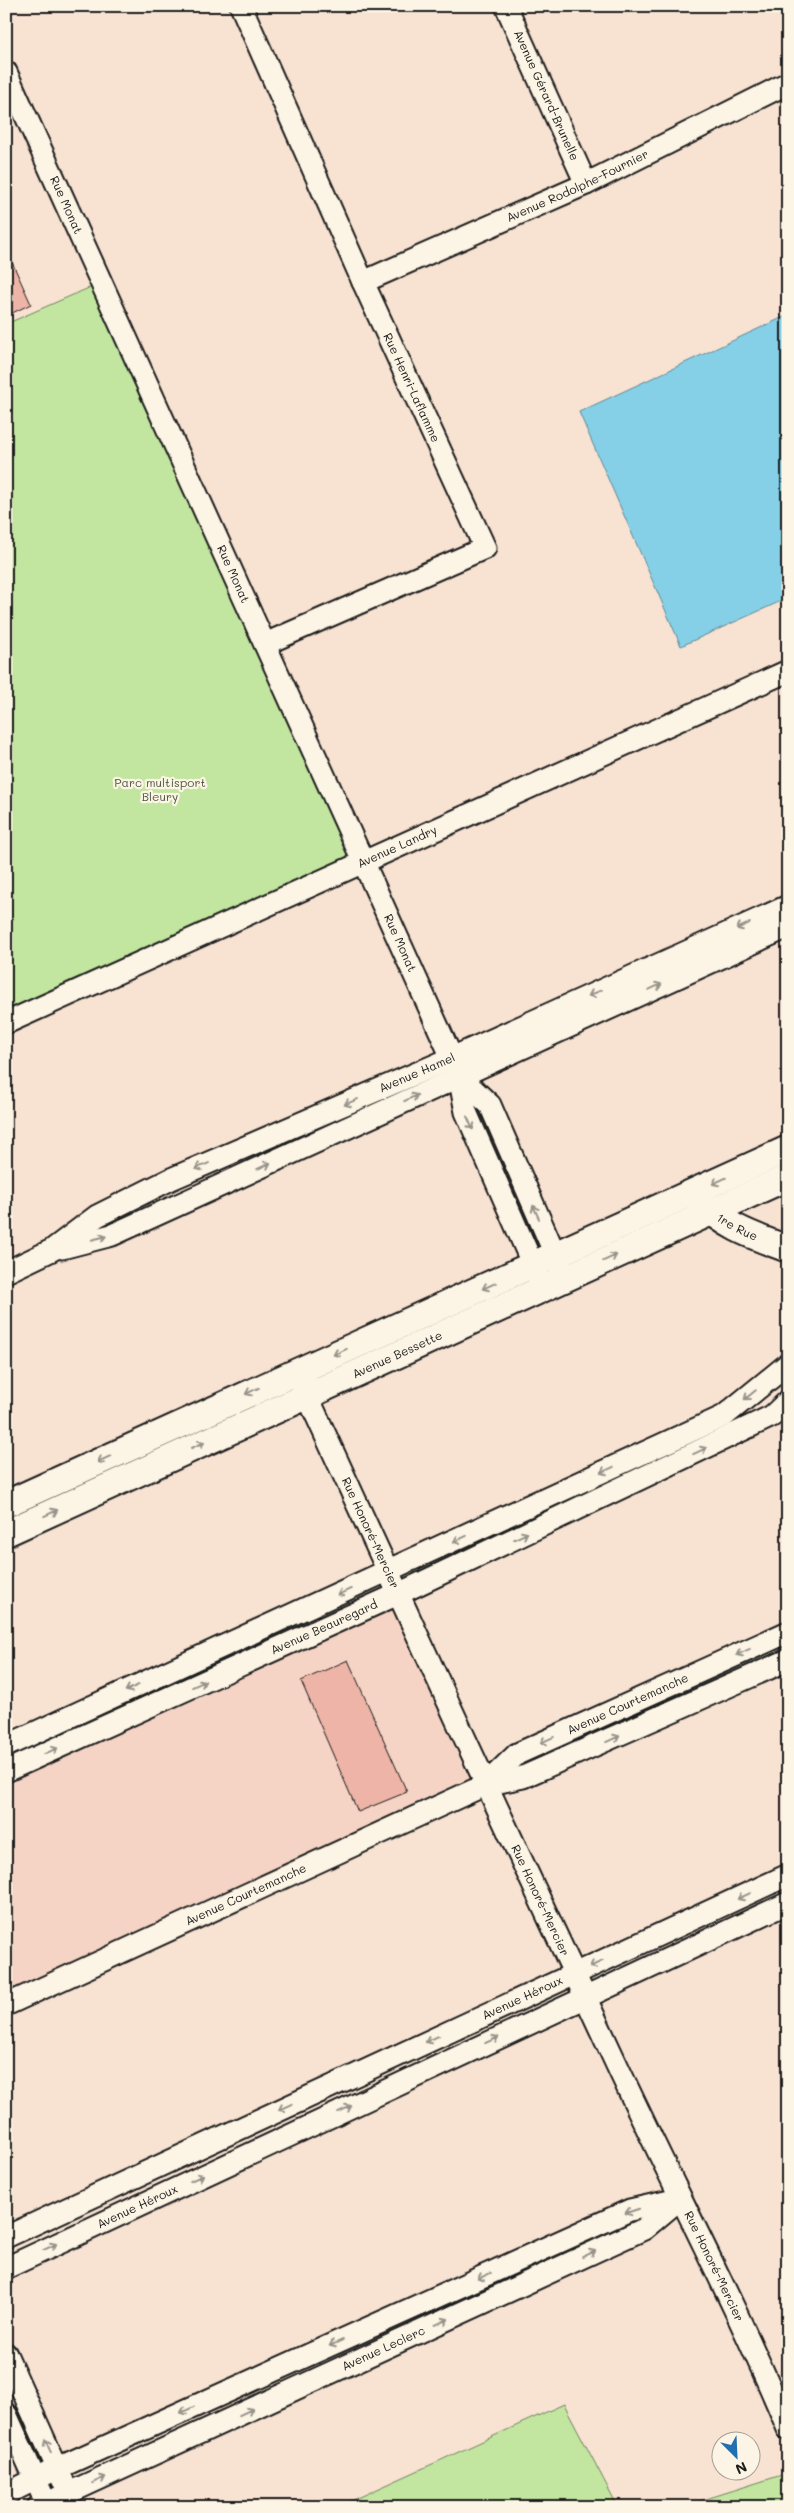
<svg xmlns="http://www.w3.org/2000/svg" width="794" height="2513" font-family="Mali,sans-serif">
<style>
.built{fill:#f5d4c5}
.green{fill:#c2e6a0;stroke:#6f815e}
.water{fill:#86d0e7;stroke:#5c8896}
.building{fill:#eeb4a7;stroke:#1c1c1c}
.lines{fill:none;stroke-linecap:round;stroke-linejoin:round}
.minor-casing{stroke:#1c1c1c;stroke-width:25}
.tertiary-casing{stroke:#1c1c1c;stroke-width:30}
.minor{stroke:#fcf5e5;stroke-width:21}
.tertiary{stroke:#fcf5e5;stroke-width:26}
.oneway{stroke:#97938b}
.labels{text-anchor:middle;stroke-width:4.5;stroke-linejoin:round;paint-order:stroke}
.street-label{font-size:12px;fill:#1c1c1c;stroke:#fcf5e5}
.park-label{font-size:12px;fill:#4e5944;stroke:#fcf5e5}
</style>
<rect width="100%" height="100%" fill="#f8e2d2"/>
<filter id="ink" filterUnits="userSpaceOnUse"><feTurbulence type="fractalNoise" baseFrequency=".02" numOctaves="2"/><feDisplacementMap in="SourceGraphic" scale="10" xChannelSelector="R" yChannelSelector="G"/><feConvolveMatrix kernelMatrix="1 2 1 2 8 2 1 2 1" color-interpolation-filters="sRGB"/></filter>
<g filter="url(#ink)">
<path class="built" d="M398,1594L485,1785L6,2005V1766Z"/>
<g class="green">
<path d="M98,284L364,866L6,1030V324Z"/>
<path d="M564,2404L618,2507H338Z"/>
<path d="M788,2473V2507H681Z"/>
</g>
<path class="water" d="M788,315V598L681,646L579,412Z"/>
<g class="building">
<path d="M6,249L31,304L6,316Z"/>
<path d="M348,1660L407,1792L358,1812L301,1681Z"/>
</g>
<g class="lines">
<g class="minor-casing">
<g id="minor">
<path id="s1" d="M241,6L363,282L485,548L265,644"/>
<path id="s2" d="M506,6L586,184"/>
<path id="s3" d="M6,72L452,1058L459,1076L466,1112L539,1279"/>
<path id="s4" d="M363,282L586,184L788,83"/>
<path id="s5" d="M6,1023L788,671"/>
<path d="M459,1076L490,1105L561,1268"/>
<path d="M62,1248L112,1235L788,927"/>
<path id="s6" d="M6,1272L52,1250L97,1216L171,1179L452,1058L788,906"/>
<path id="s7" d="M301,1382C405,1609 509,1835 615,2061C672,2184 736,2304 788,2429"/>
<path d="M6,1746L724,1416L788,1364"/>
<path id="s8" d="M6,1771L398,1594L772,1416L788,1401"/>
<path id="s9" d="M485,1785L517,1754L788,1632"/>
<path id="s10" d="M6,2005L485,1785L523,1777L788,1660"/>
<path id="s11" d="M6,2237L788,1875"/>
<path id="s12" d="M6,2268L788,1903"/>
<path d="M6,2354L63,2481"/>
<path d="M6,2414L42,2494"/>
<path d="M6,2494L58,2468L630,2210L679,2199"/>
<path id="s13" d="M38,2507L644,2229L675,2203"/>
</g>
</g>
<g class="tertiary-casing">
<g id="tertiary">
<path id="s14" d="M701,1201C724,1227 756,1237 788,1249"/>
<path d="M6,1504L788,1149"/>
<path id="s15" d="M6,1533L788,1177"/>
</g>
</g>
<use href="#minor" class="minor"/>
<use href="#tertiary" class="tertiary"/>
</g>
<defs><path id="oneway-shaft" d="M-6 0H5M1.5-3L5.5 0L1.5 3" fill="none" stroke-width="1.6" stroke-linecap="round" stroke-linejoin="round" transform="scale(1.25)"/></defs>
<g class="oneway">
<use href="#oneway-shaft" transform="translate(743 926) rotate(156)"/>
<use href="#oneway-shaft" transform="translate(655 987) rotate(-24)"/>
<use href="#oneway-shaft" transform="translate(595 993) rotate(156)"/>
<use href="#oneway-shaft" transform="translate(411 1098) rotate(-25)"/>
<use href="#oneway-shaft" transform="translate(351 1102) rotate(157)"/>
<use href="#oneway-shaft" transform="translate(470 1123) rotate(66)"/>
<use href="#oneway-shaft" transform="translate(202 1166) rotate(157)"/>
<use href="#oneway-shaft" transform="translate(264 1166) rotate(-25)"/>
<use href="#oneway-shaft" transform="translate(719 1181) rotate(155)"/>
<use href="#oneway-shaft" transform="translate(536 1212) rotate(-114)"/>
<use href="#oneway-shaft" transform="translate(99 1238) rotate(-14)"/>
<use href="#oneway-shaft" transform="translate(610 1258) rotate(-25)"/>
<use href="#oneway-shaft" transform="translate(489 1286) rotate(156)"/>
<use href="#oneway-shaft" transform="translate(340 1352) rotate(156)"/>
<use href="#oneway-shaft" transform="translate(252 1391) rotate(155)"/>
<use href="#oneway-shaft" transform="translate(750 1395) rotate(141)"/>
<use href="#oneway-shaft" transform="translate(198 1445) rotate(-25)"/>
<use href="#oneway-shaft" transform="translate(700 1451) rotate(-25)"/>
<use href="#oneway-shaft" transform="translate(104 1459) rotate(155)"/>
<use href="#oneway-shaft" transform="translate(607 1470) rotate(155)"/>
<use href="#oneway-shaft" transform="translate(51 1513) rotate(-25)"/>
<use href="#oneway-shaft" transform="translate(521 1536) rotate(-25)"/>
<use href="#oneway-shaft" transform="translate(460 1539) rotate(155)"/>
<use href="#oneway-shaft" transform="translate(344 1592) rotate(156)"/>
<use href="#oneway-shaft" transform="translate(743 1652) rotate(156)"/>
<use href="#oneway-shaft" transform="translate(199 1684) rotate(-24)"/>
<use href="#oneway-shaft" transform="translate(132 1688) rotate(156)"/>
<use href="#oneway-shaft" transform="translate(613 1739) rotate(-24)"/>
<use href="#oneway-shaft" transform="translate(547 1740) rotate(156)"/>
<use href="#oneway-shaft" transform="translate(51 1751) rotate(-24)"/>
<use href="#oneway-shaft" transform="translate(744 1896) rotate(155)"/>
<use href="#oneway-shaft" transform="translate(596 1964) rotate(155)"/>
<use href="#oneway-shaft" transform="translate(432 2039) rotate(155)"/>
<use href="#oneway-shaft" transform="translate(492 2040) rotate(-25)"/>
<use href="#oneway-shaft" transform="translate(285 2107) rotate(155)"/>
<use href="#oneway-shaft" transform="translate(345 2109) rotate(-25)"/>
<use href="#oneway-shaft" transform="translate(197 2178) rotate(-25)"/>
<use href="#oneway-shaft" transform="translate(632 2211) rotate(162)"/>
<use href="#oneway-shaft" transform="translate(50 2247) rotate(-25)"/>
<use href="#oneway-shaft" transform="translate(589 2254) rotate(-25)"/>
<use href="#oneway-shaft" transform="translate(484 2276) rotate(156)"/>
<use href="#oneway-shaft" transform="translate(442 2322) rotate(-25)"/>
<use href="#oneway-shaft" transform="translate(336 2343) rotate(156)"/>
<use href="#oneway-shaft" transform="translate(187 2410) rotate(156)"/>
<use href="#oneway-shaft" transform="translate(246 2412) rotate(-25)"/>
<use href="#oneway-shaft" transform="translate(48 2446) rotate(-114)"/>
<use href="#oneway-shaft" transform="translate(99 2480) rotate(-25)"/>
</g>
</g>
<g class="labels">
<g class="street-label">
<text dy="4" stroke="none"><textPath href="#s2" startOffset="98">Avenue Gérard-Brunelle</textPath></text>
<text dy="4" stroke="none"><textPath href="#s4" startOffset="235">Avenue Rodolphe-Fournier</textPath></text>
<text dy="4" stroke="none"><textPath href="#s3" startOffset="146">Rue Monat</textPath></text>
<text dy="4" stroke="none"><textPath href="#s1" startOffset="418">Rue Henri-Laflamme</textPath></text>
<text dy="4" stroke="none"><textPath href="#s3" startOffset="551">Rue Monat</textPath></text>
<text dy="4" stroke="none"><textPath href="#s5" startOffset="429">Avenue Landry</textPath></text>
<text dy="4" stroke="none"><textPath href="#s3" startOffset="956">Rue Monat</textPath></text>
<text dy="4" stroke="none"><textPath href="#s6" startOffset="458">Avenue Hamel</textPath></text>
<text dy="4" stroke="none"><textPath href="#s14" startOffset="45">1re Rue</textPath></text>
<text dy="4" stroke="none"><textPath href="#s15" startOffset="430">Avenue Bessette</textPath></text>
<text dy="4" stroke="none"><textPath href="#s7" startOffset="166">Rue Honoré-Mercier</textPath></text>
<text dy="4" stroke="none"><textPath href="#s8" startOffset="349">Avenue Beauregard</textPath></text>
<text dy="4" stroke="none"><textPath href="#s9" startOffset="166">Avenue Courtemanche</textPath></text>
<text dy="4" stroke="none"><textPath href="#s10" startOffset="264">Avenue Courtemanche</textPath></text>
<text dy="4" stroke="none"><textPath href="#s7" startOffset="571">Rue Honoré-Mercier</textPath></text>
<text dy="4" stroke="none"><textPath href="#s11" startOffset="569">Avenue Héroux</textPath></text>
<text dy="4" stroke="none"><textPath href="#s12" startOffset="145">Avenue Héroux</textPath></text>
<text dy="4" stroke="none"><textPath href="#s7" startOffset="976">Rue Honoré-Mercier</textPath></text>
<text dy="4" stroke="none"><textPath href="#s13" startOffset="380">Avenue Leclerc</textPath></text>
</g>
<g class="park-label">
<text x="160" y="787">Parc multisport<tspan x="160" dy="14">Bleury</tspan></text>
</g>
</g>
<rect width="794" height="2513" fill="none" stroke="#fcf5e5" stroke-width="25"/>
<rect x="12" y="12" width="769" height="2488" fill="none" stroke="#1c1c1c" stroke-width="2" filter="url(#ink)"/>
<g transform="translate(736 2456) rotate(156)"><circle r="24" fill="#fcf5e5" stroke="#a29e95"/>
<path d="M0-4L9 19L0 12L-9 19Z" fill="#1f6fb2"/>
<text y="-8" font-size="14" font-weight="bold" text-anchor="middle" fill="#1c1c1c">N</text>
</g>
</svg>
